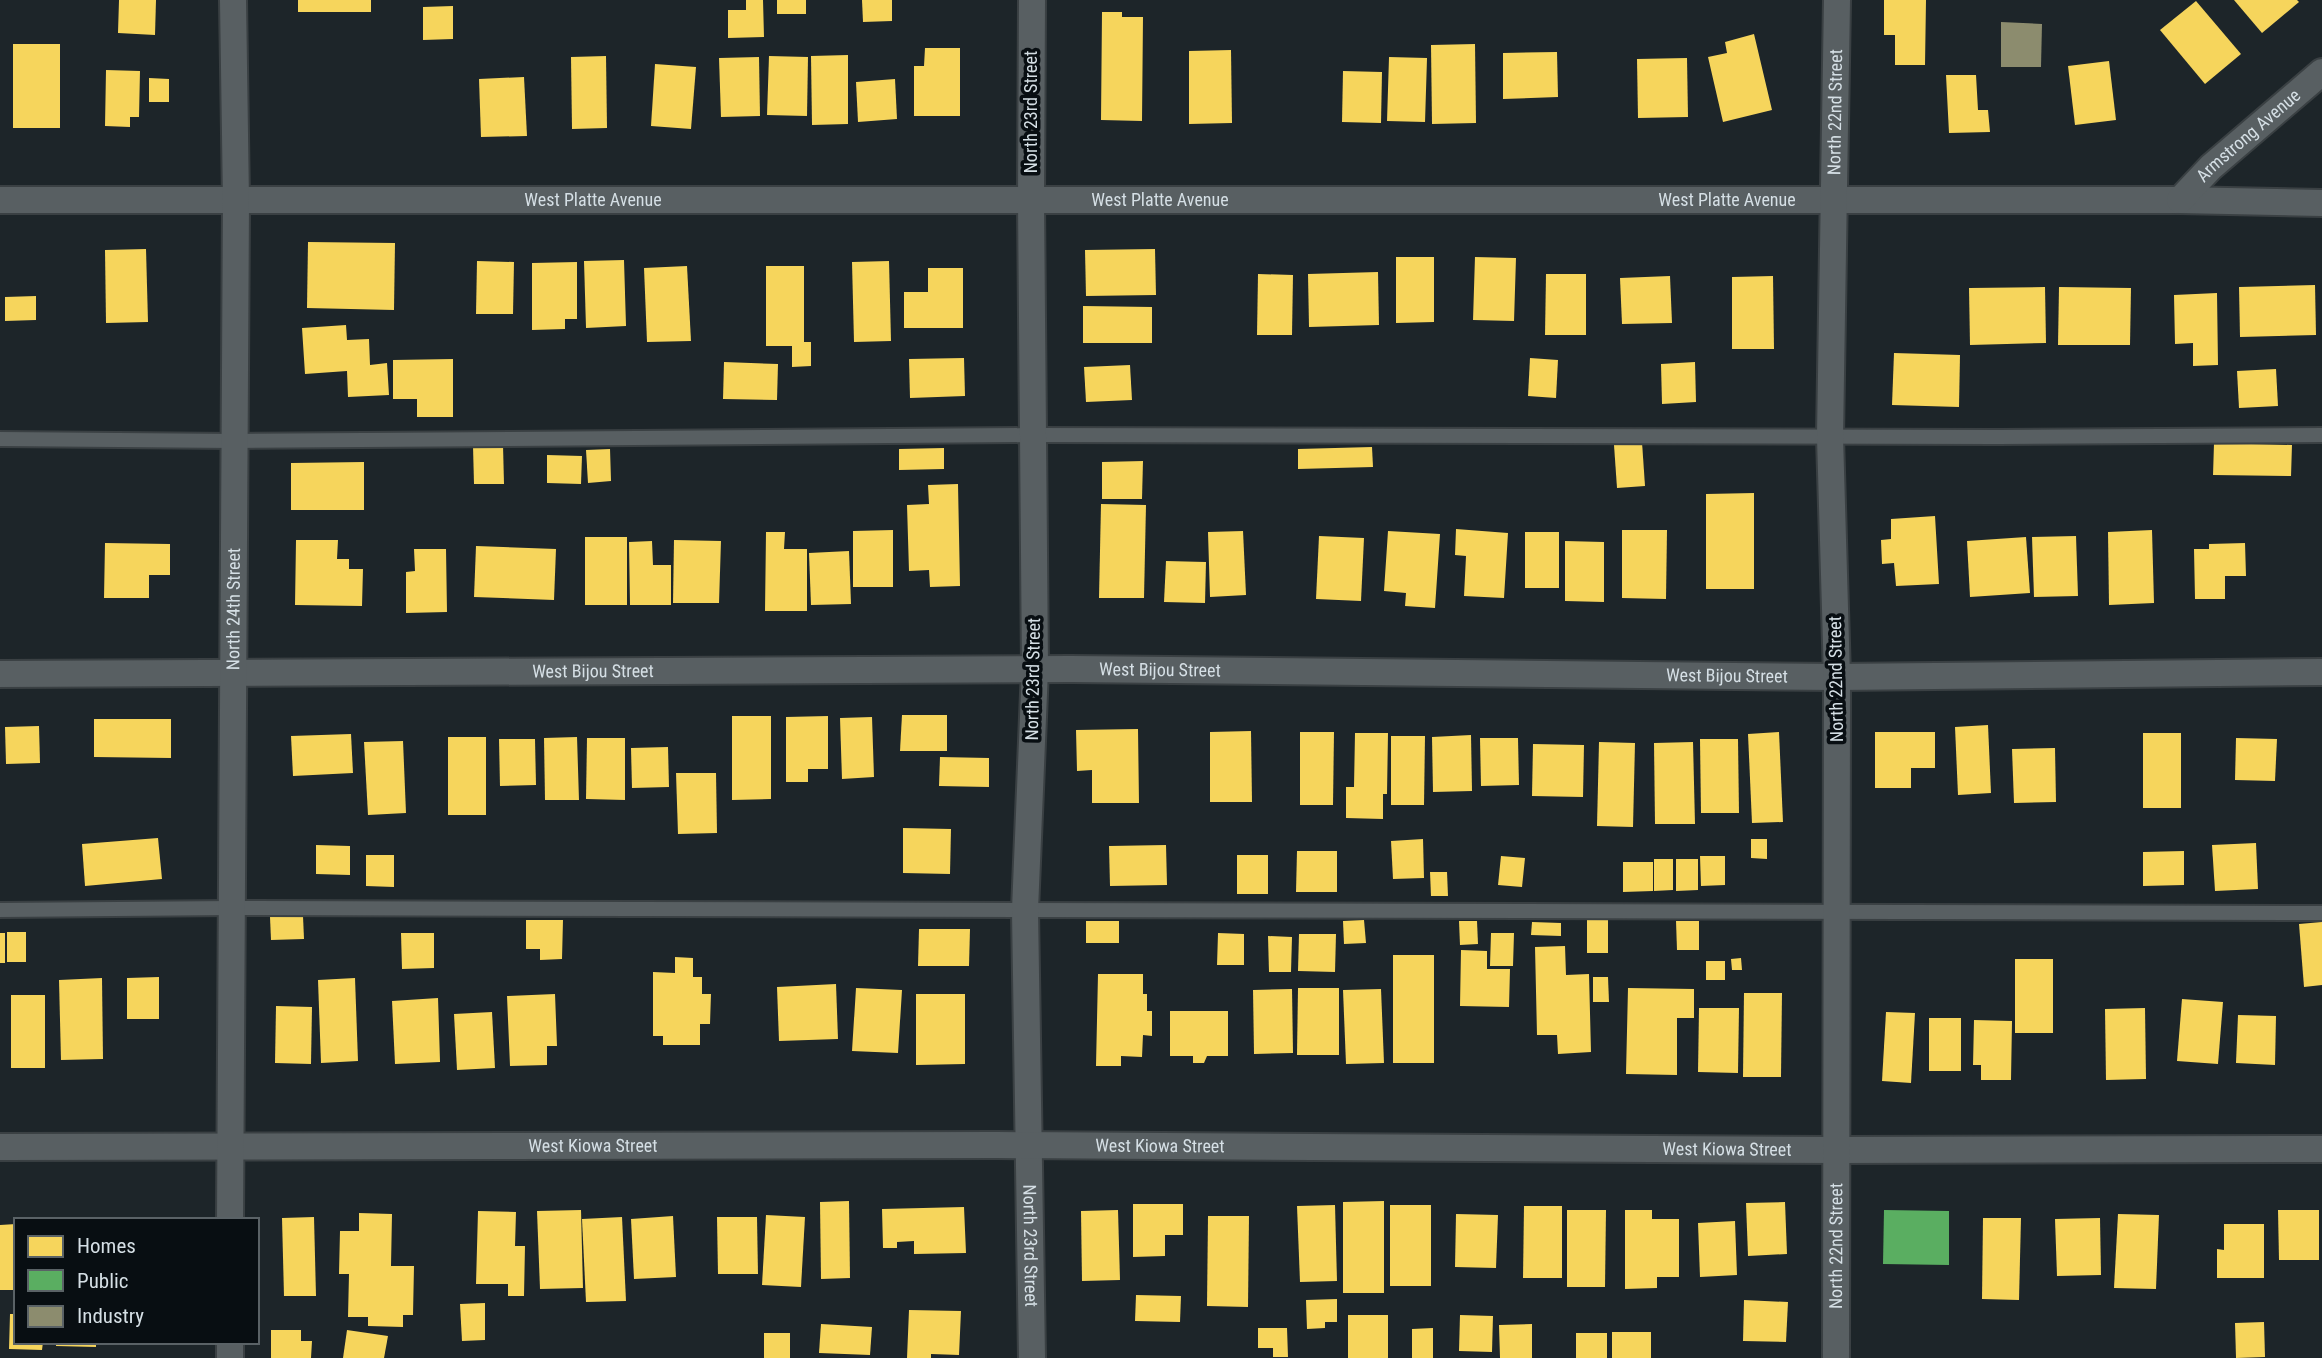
<svg xmlns="http://www.w3.org/2000/svg" width="2322" height="1358" font-family="'Roboto Condensed',sans-serif">
<style>
.homes{fill:#f6d55c}
.public{fill:#5aae61}
.industry{fill:#8c8c6e}
.lines{fill:none;stroke-linecap:round;stroke-linejoin:round}
.lane-casing{stroke:#3a4043;stroke-width:18}
.street-casing{stroke:#3a4043;stroke-width:30}
.lane{stroke:#585f62;stroke-width:14}
.street{stroke:#585f62;stroke-width:26}
.labels{text-anchor:middle;stroke-width:7;stroke-linejoin:round;paint-order:stroke}
.street-label{font-size:18px;fill:#d5dfe5;stroke:#080e12}
</style>
<rect width="100%" height="100%" fill="#1d2529"/>
<g class="homes">
<path d="M119,0H156L155,35L118,33Z"/>
<rect x="298" y="0" width="73" height="12"/>
<path d="M746,0H763L764,37L728,38V10H746Z"/>
<rect x="777" y="0" width="29" height="14"/>
<path d="M862,0H892V21L863,22Z"/>
<path d="M1884,0H1926L1925,65H1895V35H1884Z"/>
<path d="M2234,0H2297L2299,2L2262,33Z"/>
<path d="M2196,1L2241,54L2205,84L2160,30Z"/>
<path d="M453,6V39L423,40V7Z"/>
<path d="M1102,12H1122V17H1143L1142,121L1101,120Z"/>
<path d="M1754,34L1772,110L1723,122L1708,57L1727,53L1725,42Z"/>
<rect x="13" y="44" width="47" height="84"/>
<path d="M1475,44L1476,123L1432,124L1431,45Z"/>
<path d="M925,48H960V116H914V66H924Z"/>
<path d="M1231,50L1232,123L1189,124V51Z"/>
<path d="M1557,52L1558,97L1503,99V53Z"/>
<path d="M848,55V124L812,125L811,56Z"/>
<path d="M606,56L607,128L572,129L571,57Z"/>
<path d="M769,56L808,57L807,116L767,115Z"/>
<path d="M759,57L760,116L721,117L719,58Z"/>
<path d="M1389,57L1427,58L1425,122L1387,121Z"/>
<path d="M1687,58L1688,117L1638,118L1637,59Z"/>
<path d="M2109,61L2116,120L2075,125L2068,66Z"/>
<path d="M655,64L696,67L691,129L651,126Z"/>
<path d="M106,70L140,71L139,117H130V127L105,126Z"/>
<path d="M1343,71L1382,72L1381,123L1342,122Z"/>
<path d="M1946,75H1976L1978,110H1988L1990,132L1949,133Z"/>
<path d="M524,77L527,136L481,137L479,79Z"/>
<path d="M149,78L169,79V102H149Z"/>
<path d="M895,79L897,119L858,122L856,82Z"/>
<path d="M308,242L395,243L394,310L307,308Z"/>
<path d="M146,249L148,322L106,323L105,250Z"/>
<path d="M1155,249L1156,295L1086,296L1085,250Z"/>
<path d="M1396,257H1434V322L1396,323Z"/>
<path d="M1475,257L1516,258L1514,321L1473,320Z"/>
<path d="M624,260L626,326L586,328L584,261Z"/>
<path d="M477,261L514,262L513,314H476Z"/>
<path d="M889,261L891,341L854,342L852,262Z"/>
<path d="M577,262V319H565V329L532,330V263Z"/>
<path d="M687,266L691,341L647,342L644,268Z"/>
<path d="M766,266H804V342H811V366L792,367V346H766Z"/>
<path d="M928,268H963V328H904V292H928Z"/>
<path d="M1378,272L1379,325L1309,327L1308,274Z"/>
<path d="M1258,274L1293,275L1292,335H1257Z"/>
<path d="M1546,274H1586V335H1545Z"/>
<path d="M1670,276L1672,323L1622,324L1620,278Z"/>
<path d="M1773,276L1774,349H1732V277Z"/>
<path d="M2315,285L2316,335L2240,337L2239,287Z"/>
<path d="M2045,287L2046,343L1970,345L1969,288Z"/>
<path d="M2059,287L2131,288L2130,345H2058Z"/>
<path d="M2217,293L2218,365L2193,366V343L2175,344L2174,295Z"/>
<path d="M36,296V320L5,321V297Z"/>
<path d="M1083,306L1152,307V343H1083Z"/>
<path d="M346,325L347,340L369,339L370,365L387,363L389,395L348,397L347,371L305,374L302,328Z"/>
<path d="M1894,353L1960,355L1959,407L1892,405Z"/>
<path d="M964,358L965,396L910,398L909,359Z"/>
<path d="M1530,358L1558,360L1556,398L1528,396Z"/>
<path d="M453,359V417H417V399H393V360Z"/>
<path d="M724,362L778,364L777,400L723,399Z"/>
<path d="M1695,362L1696,402L1662,404L1661,364Z"/>
<path d="M1130,365L1132,400L1086,402L1084,367Z"/>
<path d="M2276,369L2278,406L2239,408L2237,371Z"/>
<path d="M1642,442L1645,486L1617,488L1614,445Z"/>
<path d="M2214,443L2292,445L2291,476L2213,475Z"/>
<path d="M503,445L504,484H474L473,446Z"/>
<path d="M1372,447L1373,467L1298,469V449Z"/>
<path d="M944,448V469L899,470V449Z"/>
<path d="M610,449L611,481L588,483L586,450Z"/>
<path d="M547,455L582,456L581,484L547,483Z"/>
<path d="M1143,461L1142,499H1102V462Z"/>
<path d="M364,462V510H291V463Z"/>
<path d="M958,484L960,586L930,587L929,570L909,571L907,505L929,504L928,485Z"/>
<path d="M1754,493V589H1706V494Z"/>
<path d="M1101,504L1146,505L1144,598H1099Z"/>
<path d="M1935,516L1939,584L1896,586L1894,563L1882,564L1881,540L1891,539V519Z"/>
<path d="M1456,529L1508,533L1504,598L1464,596L1466,556L1455,555Z"/>
<path d="M893,530V587H853V531Z"/>
<path d="M1622,530H1667L1666,599L1622,598Z"/>
<path d="M2152,530L2154,603L2109,605L2108,532Z"/>
<path d="M1243,531L1246,595L1210,597L1208,532Z"/>
<path d="M1388,531L1440,534L1435,608L1405,606L1406,593L1384,591Z"/>
<path d="M766,532H785L784,549H807V611H765Z"/>
<rect x="1525" y="532" width="34" height="56"/>
<path d="M1319,536L1364,538L1361,601L1316,599Z"/>
<path d="M2076,536L2078,596L2034,597L2032,537Z"/>
<rect x="585" y="537" width="42" height="68"/>
<path d="M2026,537L2030,593L1970,597L1967,541Z"/>
<path d="M296,540H338L337,559H349V569H363L362,606L295,605Z"/>
<path d="M674,540L721,541L719,603H673Z"/>
<path d="M652,541L653,565H671V605H630L629,542Z"/>
<path d="M1565,541L1604,542V602L1565,601Z"/>
<path d="M105,543L170,544V575H149V598H104Z"/>
<path d="M2245,543L2246,576H2225V599H2195L2194,549H2209V544Z"/>
<path d="M476,546L556,549L554,600L474,597Z"/>
<path d="M414,549H446L447,612L406,613V572L415,571Z"/>
<path d="M849,551L851,604L811,605L809,553Z"/>
<path d="M1166,561L1206,562L1205,603L1164,602Z"/>
<path d="M902,715H947V751H900Z"/>
<path d="M732,716H771V799L732,800Z"/>
<path d="M828,716V769H808V782H786V717Z"/>
<path d="M872,717L874,777L842,779L840,718Z"/>
<path d="M94,719H171V758L94,757Z"/>
<path d="M1988,725L1991,793L1958,795L1955,727Z"/>
<path d="M39,726L40,763L6,764L5,727Z"/>
<path d="M1138,729L1139,803H1092V770L1077,771L1076,730Z"/>
<path d="M1251,731L1252,802H1210V732Z"/>
<path d="M1300,732H1334L1333,805H1300Z"/>
<path d="M1779,732L1783,822L1752,823L1748,734Z"/>
<path d="M1875,732H1935V768H1911V788H1875Z"/>
<path d="M1355,733H1388L1387,794H1383V819L1346,818V787H1354Z"/>
<rect x="2143" y="733" width="38" height="75"/>
<path d="M351,734L353,773L293,776L291,736Z"/>
<path d="M1471,735L1472,791L1433,792L1432,737Z"/>
<path d="M1391,736H1425L1424,805H1391Z"/>
<rect x="448" y="737" width="38" height="78"/>
<path d="M577,737L579,800H545L544,738Z"/>
<path d="M587,738H625V800L586,799Z"/>
<path d="M1480,738H1518L1519,785L1481,786Z"/>
<path d="M2236,738L2277,739L2275,781L2235,780Z"/>
<path d="M499,739H535L536,785L500,786Z"/>
<path d="M1700,739H1738L1739,813H1701Z"/>
<path d="M403,741L406,813L368,815L364,742Z"/>
<path d="M1599,742L1635,743L1633,827L1597,826Z"/>
<path d="M1693,742L1695,824H1655L1654,743Z"/>
<path d="M1533,744L1584,745L1583,797L1532,796Z"/>
<path d="M668,747L669,787L632,788L631,748Z"/>
<path d="M2055,748L2056,802L2014,803L2012,749Z"/>
<path d="M940,757L989,758V787L939,786Z"/>
<path d="M676,773H716L717,833L678,834Z"/>
<path d="M903,828L951,829L950,874L903,873Z"/>
<path d="M158,838L162,879L85,886L82,844Z"/>
<path d="M1423,839L1424,878L1393,879L1391,841Z"/>
<path d="M1751,839H1767V859L1751,858Z"/>
<path d="M2256,843L2258,889L2215,891L2212,845Z"/>
<path d="M316,845L350,846V875L316,874Z"/>
<path d="M1166,845L1167,885L1110,886L1109,846Z"/>
<path d="M1297,851H1337V892H1296Z"/>
<path d="M2184,851V885L2143,886V852Z"/>
<path d="M366,855H394V887L366,886Z"/>
<rect x="1237" y="855" width="31" height="39"/>
<path d="M1501,856L1525,858L1522,887L1498,885Z"/>
<path d="M1700,856H1725V885L1701,886Z"/>
<path d="M1654,859H1673V890L1654,891Z"/>
<path d="M1676,859H1698V890L1676,891Z"/>
<path d="M1623,862H1653V891L1623,892Z"/>
<path d="M1430,872H1447L1448,896H1431Z"/>
<path d="M303,916L304,939L271,940L270,917Z"/>
<path d="M526,920H563L562,959L540,960V949H526Z"/>
<path d="M1364,920L1366,943L1344,944L1343,921Z"/>
<rect x="1587" y="920" width="21" height="33"/>
<rect x="1086" y="921" width="33" height="22"/>
<path d="M1459,921H1477L1478,944L1460,945Z"/>
<path d="M1676,921H1699V950H1677Z"/>
<path d="M1532,922L1561,923V936L1531,935Z"/>
<path d="M2322,922V985L2304,987L2299,924Z"/>
<path d="M919,929H970L969,966H918Z"/>
<rect x="7" y="932" width="19" height="30"/>
<rect x="0" y="933" width="5" height="30"/>
<path d="M401,933H434V968L402,969Z"/>
<path d="M1218,933L1244,934V965H1217Z"/>
<path d="M1491,933H1514L1513,966H1490Z"/>
<path d="M1299,934H1336L1335,972L1298,971Z"/>
<path d="M1268,936L1292,937L1291,972H1269Z"/>
<path d="M1565,946L1566,975L1589,974L1591,1052L1558,1054L1557,1035H1537L1535,947Z"/>
<path d="M1461,950L1487,951V969H1510L1509,1007L1460,1006Z"/>
<rect x="1393" y="955" width="41" height="108"/>
<path d="M675,957L693,958V977H702V994H711L710,1024H700V1045H663V1036H653V972L675,973Z"/>
<path d="M1741,958L1742,970H1732L1731,959Z"/>
<rect x="2015" y="959" width="38" height="74"/>
<rect x="1706" y="961" width="19" height="19"/>
<path d="M1098,974H1143V994H1147V1011H1152V1036L1143,1035L1142,1057L1121,1056V1066H1096Z"/>
<path d="M159,977V1019H127V978Z"/>
<path d="M1593,977H1608L1609,1002H1593Z"/>
<path d="M102,978L103,1059L61,1060L59,980Z"/>
<path d="M355,978L358,1061L321,1063L318,980Z"/>
<path d="M836,984L838,1039L779,1041L777,987Z"/>
<path d="M856,988L902,990L898,1053L852,1051Z"/>
<path d="M1298,988H1339V1055H1297Z"/>
<path d="M1628,988L1694,989V1018H1677V1075L1626,1074Z"/>
<path d="M1292,989L1293,1053L1254,1054L1253,990Z"/>
<path d="M1381,989L1384,1063L1346,1064L1343,990Z"/>
<path d="M1744,993H1782L1781,1077H1743Z"/>
<path d="M555,994L557,1046H547V1065L510,1066L507,996Z"/>
<path d="M916,994H965V1064L916,1065Z"/>
<rect x="11" y="995" width="34" height="73"/>
<path d="M438,998L440,1062L395,1064L392,1001Z"/>
<path d="M2182,999L2223,1002L2218,1064L2177,1061Z"/>
<path d="M276,1006L312,1007L311,1064L275,1063Z"/>
<path d="M1699,1008H1739L1738,1073L1698,1072Z"/>
<path d="M2145,1008L2146,1079L2106,1080L2105,1009Z"/>
<path d="M1170,1011H1228V1056H1207L1204,1063H1193V1056H1170Z"/>
<path d="M492,1012L495,1068L457,1070L454,1014Z"/>
<path d="M1886,1012L1915,1013L1911,1083L1882,1081Z"/>
<path d="M2238,1015L2276,1016L2275,1065L2236,1063Z"/>
<rect x="1929" y="1018" width="32" height="53"/>
<path d="M1974,1020L2012,1021L2011,1080H1981V1065H1973Z"/>
<path d="M849,1201L850,1278L821,1279L820,1202Z"/>
<path d="M1384,1201V1293H1343V1202Z"/>
<path d="M1785,1202L1787,1254L1748,1256L1746,1203Z"/>
<path d="M1133,1204H1183V1235H1165V1256L1133,1257Z"/>
<path d="M1335,1205L1337,1281L1300,1282L1297,1206Z"/>
<rect x="1390" y="1205" width="41" height="81"/>
<path d="M1524,1206H1562V1278H1523Z"/>
<path d="M964,1207L966,1253L914,1254V1241L897,1242V1248H883L882,1209Z"/>
<path d="M581,1210L583,1288L540,1289L537,1211Z"/>
<path d="M1118,1210L1120,1280L1082,1281L1081,1211Z"/>
<path d="M1567,1210H1606L1605,1287H1567Z"/>
<path d="M1625,1210H1652V1219H1679V1277H1657V1288L1625,1289Z"/>
<path d="M2278,1210H2319V1260H2279Z"/>
<path d="M478,1211L516,1212L515,1246H525L524,1296H508V1284H476Z"/>
<path d="M359,1213L392,1214L391,1266H414L413,1315H403V1327L368,1326V1317H348L349,1274H339L340,1231H359Z"/>
<path d="M1456,1214L1498,1215L1496,1268L1455,1267Z"/>
<path d="M2118,1214L2159,1215L2156,1289L2114,1288Z"/>
<path d="M766,1215L805,1217L801,1287L762,1285Z"/>
<path d="M673,1216L676,1277L634,1279L631,1219Z"/>
<path d="M1208,1216H1249L1248,1307L1207,1306Z"/>
<path d="M314,1217L316,1296H284L282,1218Z"/>
<path d="M622,1217L626,1301L586,1302L582,1219Z"/>
<path d="M717,1217H757L758,1274H718Z"/>
<path d="M1983,1218H2021L2019,1300L1982,1299Z"/>
<path d="M2100,1218L2101,1275L2057,1276L2055,1219Z"/>
<path d="M1735,1221L1737,1275L1700,1277L1698,1223Z"/>
<path d="M16,1224V1290H0V1225Z"/>
<path d="M2224,1224H2264V1278H2217V1249L2224,1250Z"/>
<path d="M1136,1295L1181,1296L1180,1322L1135,1321Z"/>
<path d="M1337,1299V1322H1325V1328L1307,1329L1306,1300Z"/>
<path d="M1744,1300L1788,1302L1786,1342L1743,1341Z"/>
<path d="M485,1303V1340L462,1341L460,1304Z"/>
<path d="M909,1310L961,1311L959,1355L931,1354V1358H907Z"/>
<path d="M10,1314H16V1342H43L42,1350L9,1349Z"/>
<rect x="1348" y="1315" width="40" height="43"/>
<path d="M1460,1315L1493,1316L1492,1352L1459,1351Z"/>
<path d="M2264,1322L2265,1357L2236,1358L2235,1323Z"/>
<path d="M821,1324L872,1327L870,1355L819,1353Z"/>
<path d="M1532,1324V1358H1500L1499,1325Z"/>
<path d="M1258,1328H1287L1288,1357H1273V1348H1258Z"/>
<path d="M1433,1328V1358H1412V1329Z"/>
<path d="M271,1330H301V1341H312L311,1358H271Z"/>
<path d="M347,1330L388,1336L384,1358H343Z"/>
<rect x="1612" y="1332" width="39" height="26"/>
<rect x="764" y="1333" width="26" height="25"/>
<rect x="1576" y="1333" width="31" height="25"/>
<path d="M56,1342H96V1347L56,1346Z"/>
</g>
<path class="public" d="M1884,1210L1949,1211V1265L1883,1264Z"/>
<path class="industry" d="M2001,22L2042,24L2041,67H2001Z"/>
<g class="lines">
<g class="lane-casing">
<g id="lane">
<path d="M0,439L235,441L1033,435L1999,437L2322,435"/>
<path d="M0,910L232,908L2322,913"/>
</g>
</g>
<g class="street-casing">
<g id="street">
<path id="s1" d="M1032,0L1031,201L1035,669L1025,910L1032,1358"/>
<path id="s2" d="M0,200H2180L2322,203"/>
<path id="s3" d="M2180,200L2211,167L2322,72"/>
<path id="s4" d="M0,674L1071,669L1837,677L2322,672"/>
<path id="s5" d="M0,1147L997,1145L1835,1150L2322,1149"/>
<path id="s6" d="M230,1220L236,201L233,0"/>
<path d="M230,1358V1342"/>
<path id="s7" d="M1836,1358L1837,677L1830,437L1837,0"/>
</g>
</g>
<use href="#lane" class="lane"/>
<use href="#street" class="street"/>
</g>
<g class="labels">
<g class="street-label">
<text transform="translate(1031 112) rotate(-90)" y="6">North 23rd Street</text>
<text dy="6" stroke="none"><textPath href="#s7" startOffset="1246">North 22nd Street</textPath></text>
<text dy="6" stroke="none"><textPath href="#s3" startOffset="94">Armstrong Avenue</textPath></text>
<text dy="6" stroke="none"><textPath href="#s2" startOffset="593">West Platte Avenue</textPath></text>
<text dy="6" stroke="none"><textPath href="#s2" startOffset="1160">West Platte Avenue</textPath></text>
<text dy="6" stroke="none"><textPath href="#s2" startOffset="1727">West Platte Avenue</textPath></text>
<text dy="6" stroke="none"><textPath href="#s6" startOffset="611">North 24th Street</textPath></text>
<text dy="6" stroke="none"><textPath href="#s4" startOffset="1160">West Bijou Street</textPath></text>
<text dy="6" stroke="none"><textPath href="#s4" startOffset="593">West Bijou Street</textPath></text>
<text dy="6" stroke="none"><textPath href="#s4" startOffset="1727">West Bijou Street</textPath></text>
<text transform="translate(1033 679) rotate(-89)" y="6">North 23rd Street</text>
<text transform="translate(1836 679) rotate(-91)" y="6">North 22nd Street</text>
<text dy="6" stroke="none"><textPath href="#s5" startOffset="1160">West Kiowa Street</textPath></text>
<text dy="6" stroke="none"><textPath href="#s5" startOffset="593">West Kiowa Street</textPath></text>
<text dy="6" stroke="none"><textPath href="#s5" startOffset="1727">West Kiowa Street</textPath></text>
<text dy="6" stroke="none"><textPath href="#s1" startOffset="1246">North 23rd Street</textPath></text>
<text dy="6" stroke="none"><textPath href="#s7" startOffset="112">North 22nd Street</textPath></text>
</g>
</g>
<rect x="14" y="1218" width="245" height="126" fill="#080e12" stroke="#5a6266" stroke-width="2"/>
<rect x="28" y="1236" width="35" height="21" fill="#f6d55c" stroke="#5a6266" stroke-width="2"/>
<text x="77" y="1253" font-size="21" fill="#d5dfe5">Homes</text>
<rect x="28" y="1270" width="35" height="21" fill="#5aae61" stroke="#5a6266" stroke-width="2"/>
<text x="77" y="1288" font-size="21" fill="#d5dfe5">Public</text>
<rect x="28" y="1306" width="35" height="21" fill="#8c8c6e" stroke="#5a6266" stroke-width="2"/>
<text x="77" y="1323" font-size="21" fill="#d5dfe5">Industry</text>
</svg>
